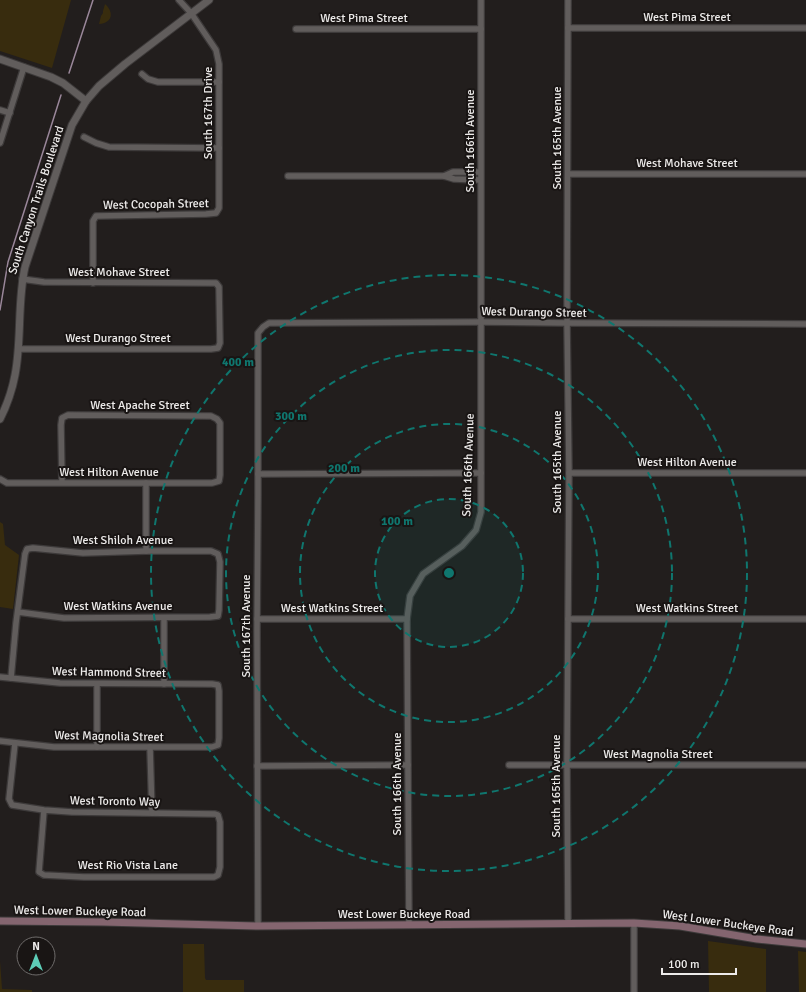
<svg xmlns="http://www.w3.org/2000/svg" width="806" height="992" font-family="Signika,sans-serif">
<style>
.green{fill:#382c0e}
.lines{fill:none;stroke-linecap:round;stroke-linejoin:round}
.stream{stroke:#9a879a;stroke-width:1.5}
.minor-casing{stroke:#3d3a3a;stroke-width:8}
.tertiary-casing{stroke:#3d3a3a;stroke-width:9}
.secondary-casing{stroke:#3d3a3a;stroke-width:9}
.minor{stroke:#615d5c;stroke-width:5.5}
.tertiary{stroke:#615d5c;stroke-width:7}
.secondary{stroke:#84656f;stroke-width:7}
.ring{fill:none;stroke:#0f766e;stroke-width:2;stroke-dasharray:7 5}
.labels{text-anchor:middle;stroke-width:4;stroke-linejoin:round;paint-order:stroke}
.street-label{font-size:12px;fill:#edebea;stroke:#191514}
.centre{fill:#0f766e;stroke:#191514;stroke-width:2}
.ring-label{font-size:12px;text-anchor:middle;font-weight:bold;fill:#0f766e;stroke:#191514;stroke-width:4;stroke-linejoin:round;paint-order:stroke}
</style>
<rect width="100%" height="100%" fill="#221e1d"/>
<g class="green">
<path d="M0,0H71L52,68L0,51Z"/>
<path d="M105,4C114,12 113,23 99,24L101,16L103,13V11Z"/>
<path d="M0,522L3,524L5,545L19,555L13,609L0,607Z"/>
<path d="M708,941L766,949V992H709Z"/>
<path d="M183,944H204L205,978L206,980H244V992H183Z"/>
<path d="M798,951L806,952V992H799Z"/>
<path d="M0,961L2,989L32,990V992H0Z"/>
</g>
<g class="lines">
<g class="stream">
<path d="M69,73L93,0"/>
<path d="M0,310L8,262L61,95"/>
</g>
<g class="minor-casing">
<g id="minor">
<path d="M568,0L567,323L569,473L567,765L568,924"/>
<path d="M568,28H806"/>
<path d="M296,29H481"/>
<path d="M142,74L148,79L158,82H219"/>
<path d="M0,110L10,113"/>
<path d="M84,137L96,143L109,147L219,148"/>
<path d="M0,143L24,67"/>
<path d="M568,174H806"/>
<path d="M288,176H444L454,179L480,180"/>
<path d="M444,176L453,172H480"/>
<path d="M93,283V221L96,216L206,214L216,213L219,208V64L216,50L191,13L179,0"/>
<path d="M18,349H211L218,348L220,343L219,287L216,283L44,282L22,279"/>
<path d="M569,473H806"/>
<path d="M258,474L481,473"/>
<path d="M0,479L7,483H212L219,481L220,475V423L217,419L211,416L68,415L62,418L61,425L62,483"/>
<path d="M146,483V551"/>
<path d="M164,618V684"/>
<path d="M257,619H407"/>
<path d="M568,619H806"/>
<path d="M0,677L60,683L212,684L218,685L219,691V738L218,745L212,747H54L0,741"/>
<path d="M11,678L16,623L25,554L27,549L33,548L83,553L146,551H211L218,554L220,562L219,610L218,616L210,617L64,618L18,612"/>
<path d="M15,743L9,799L12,805L44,810L72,812L215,814L218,815L220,822V867L218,875L214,877H84L44,875L39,872L44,810"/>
<path d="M97,747V684"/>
<path d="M150,747L152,813"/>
<path d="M509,765H806"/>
<path d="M257,766L408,765"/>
<path d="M634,923V992"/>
<path d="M409,925L407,619L410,596L423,574L462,546L476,530L481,512V0"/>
<path d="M258,926L257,631L258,494V333L263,327L269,323L481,322L567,323L806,324"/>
</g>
</g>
<g class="tertiary-casing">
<g id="tertiary">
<path d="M0,59L51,77L63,83L86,101"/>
<path d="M0,419C7,405 12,391 15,375C22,340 17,303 25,267L72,125L86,101L99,86L125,64L209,0"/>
</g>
</g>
<g class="secondary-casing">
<path id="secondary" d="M0,921L103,922L258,926L634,923L680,926L757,939L806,944"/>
</g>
<use href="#minor" class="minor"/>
<use href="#tertiary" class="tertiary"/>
<use href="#secondary" class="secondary"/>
</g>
<circle cx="449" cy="573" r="74" fill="#0f766e" fill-opacity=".12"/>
<g class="ring">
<circle cx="449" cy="573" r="74"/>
<circle cx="449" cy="573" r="149"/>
<circle cx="449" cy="573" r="223"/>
<circle cx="449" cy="573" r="298"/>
</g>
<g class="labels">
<g class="street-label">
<text x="687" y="21">West Pima Street</text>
<text x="364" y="22">West Pima Street</text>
<text transform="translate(208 113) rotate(-90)" y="4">South 167th Drive</text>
<text transform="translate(557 138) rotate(-90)" y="4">South 165th Avenue</text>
<text transform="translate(470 141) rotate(-90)" y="4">South 166th Avenue</text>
<text x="687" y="167">West Mohave Street</text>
<text transform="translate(36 200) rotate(-72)" y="4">South Canyon Trails Boulevard</text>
<text transform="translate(156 204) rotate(-1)" y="4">West Cocopah Street</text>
<text x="119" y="276">West Mohave Street</text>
<text transform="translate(534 312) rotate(1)" y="4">West Durango Street</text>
<text x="118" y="342">West Durango Street</text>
<text x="140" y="409">West Apache Street</text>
<text transform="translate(557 462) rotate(-90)" y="4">South 165th Avenue</text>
<text x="687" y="466">West Hilton Avenue</text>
<text transform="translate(468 465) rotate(-88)" y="4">South 166th Avenue</text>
<text x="109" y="476">West Hilton Avenue</text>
<text x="123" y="544">West Shiloh Avenue</text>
<text x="118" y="610">West Watkins Avenue</text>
<text x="332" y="612">West Watkins Street</text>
<text x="687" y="612">West Watkins Street</text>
<text transform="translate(246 626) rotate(-90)" y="4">South 167th Avenue</text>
<text transform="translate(109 672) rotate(1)" y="4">West Hammond Street</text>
<text transform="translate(109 736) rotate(1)" y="4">West Magnolia Street</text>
<text x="658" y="758">West Magnolia Street</text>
<text transform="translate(397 784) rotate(-90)" y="4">South 166th Avenue</text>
<text transform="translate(556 786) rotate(-90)" y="4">South 165th Avenue</text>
<text transform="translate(115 801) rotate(1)" y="4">West Toronto Way</text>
<text x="128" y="869">West Rio Vista Lane</text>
<text transform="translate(80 911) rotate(1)" y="4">West Lower Buckeye Road</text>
<text x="404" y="918">West Lower Buckeye Road</text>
<text transform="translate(728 923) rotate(8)" y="4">West Lower Buckeye Road</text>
</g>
</g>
<circle cx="449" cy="573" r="6" class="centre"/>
<g class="ring-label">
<text x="238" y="366">400 m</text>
<text x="291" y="420">300 m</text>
<text x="344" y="472">200 m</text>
<text x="397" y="525">100 m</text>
</g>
<g transform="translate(36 956)"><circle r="19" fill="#191514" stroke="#6e6b6a"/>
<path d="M0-3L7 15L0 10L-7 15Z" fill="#5dceb8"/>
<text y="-6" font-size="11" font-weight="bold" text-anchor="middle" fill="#edebea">N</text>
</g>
<path d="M662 968v6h74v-6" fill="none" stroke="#edebea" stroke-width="2"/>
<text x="668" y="968" font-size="12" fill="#edebea" stroke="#191514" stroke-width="3" paint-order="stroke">100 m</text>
</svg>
